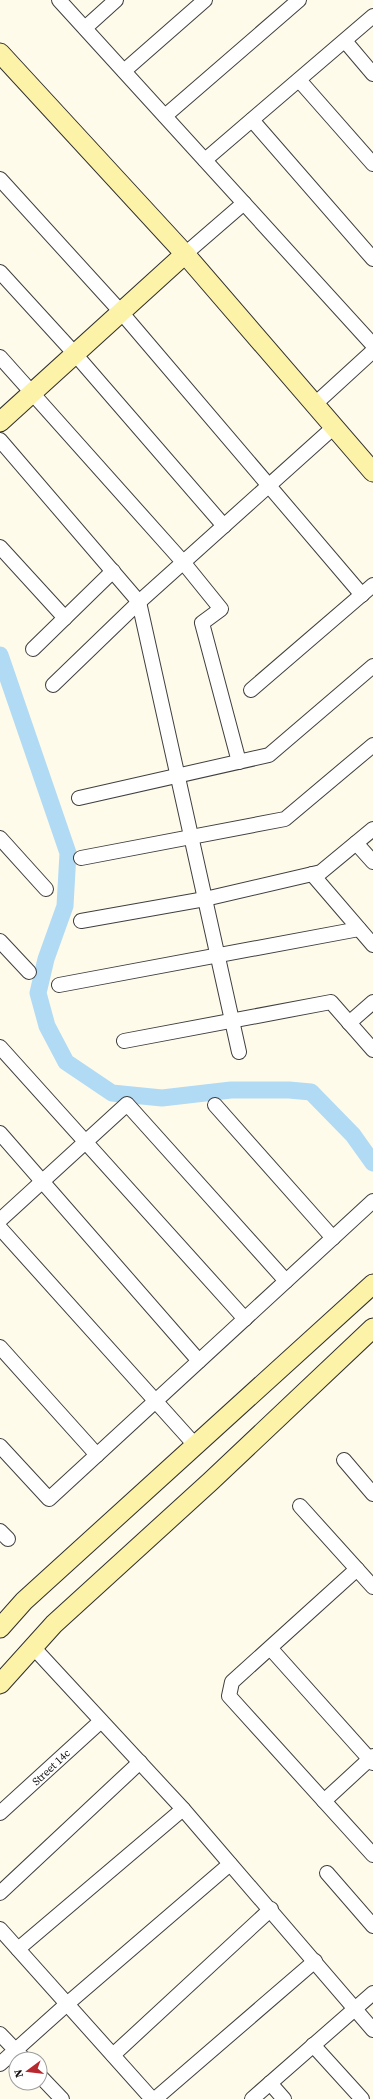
<svg xmlns="http://www.w3.org/2000/svg" width="373" height="2099" font-family="'Source Serif 4',serif">
<style>
.lines{fill:none;stroke-linecap:round;stroke-linejoin:round}
.canal{stroke:#b1dbf4;stroke-width:17}
.street-casing{stroke:#3f3f3f;stroke-width:16}
.secondary-casing{stroke:#2e2e2e;stroke-width:21}
.street{stroke:#fff;stroke-width:14}
.secondary{stroke:#fdf3a8;stroke-width:19}
.labels{text-anchor:middle;stroke-width:4;stroke-linejoin:round;paint-order:stroke}
.street-label{font-size:11px;fill:#0c0c0c;stroke:#fff}
</style>
<rect width="100%" height="100%" fill="#fffbeb"/>
<g class="lines">
<path class="canal" d="M0,655L68,853L65,906L46,959L38,993L47,1026L66,1062L112,1093L162,1098L231,1090H289L311,1092L353,1135L373,1163"/>
<g class="street-casing">
<g id="street">
<path d="M59,0L373,345"/>
<path d="M85,28L116,0"/>
<path d="M345,41L373,74"/>
<path d="M124,71L205,0"/>
<path d="M299,80L373,164"/>
<path d="M165,116L299,0"/>
<path d="M252,120L373,259"/>
<path d="M205,160L373,16"/>
<path d="M0,179L121,312L362,595"/>
<path d="M185,254L244,203"/>
<path d="M0,272L75,354L224,526"/>
<path d="M0,357L183,562L221,609L202,623L239,762"/>
<path d="M315,404L373,351"/>
<path d="M0,440L139,602L239,1052"/>
<path d="M0,547L65,618"/>
<path d="M33,649L113,571"/>
<path d="M53,685L139,602L334,427"/>
<path d="M251,690L373,585"/>
<path d="M79,798L269,755L373,666"/>
<path d="M0,838L46,889"/>
<path d="M356,843L373,862"/>
<path d="M81,858L285,819L373,745"/>
<path d="M312,874L373,945"/>
<path d="M81,921L205,899L321,872L373,829"/>
<path d="M0,941L29,972"/>
<path d="M59,985L359,929"/>
<path d="M349,1023L373,1002"/>
<path d="M124,1041L331,1002L373,1050"/>
<path d="M0,1047L245,1319"/>
<path d="M215,1105L333,1238"/>
<path d="M0,1133L199,1361"/>
<path d="M0,1220L127,1104L286,1281"/>
<path d="M0,1228L195,1445"/>
<path d="M0,1347L97,1455"/>
<path d="M0,1446L49,1499L373,1201"/>
<path d="M344,1460L373,1494"/>
<path d="M300,1506L373,1587"/>
<path d="M0,1531L8,1539"/>
<path d="M357,1569L232,1682L229,1696L373,1855"/>
<path d="M33,1647L183,1809L373,2030"/>
<path d="M271,1649L373,1763"/>
<path d="M324,1801L373,1756"/>
<path d="M0,1813L101,1721"/>
<path d="M327,1873L373,1926"/>
<path d="M0,1893L140,1762"/>
<path d="M0,1929L152,2099"/>
<path d="M18,1949L183,1809"/>
<path d="M0,2034L24,2059"/>
<path d="M313,2045L362,2099"/>
<path d="M113,2055L271,1909"/>
<path d="M0,2064L67,2004L230,1864"/>
<path d="M40,2076L62,2099"/>
<path d="M270,2083L284,2099"/>
<path d="M155,2099L315,1961"/>
<path d="M252,2099L373,1993"/>
</g>
</g>
<g class="secondary-casing">
<g id="secondary">
<path d="M0,53L185,254L373,472"/>
<path d="M0,422L185,254"/>
<path d="M0,1628L24,1601L373,1284"/>
<path d="M0,1684L54,1624L211,1481L373,1328"/>
</g>
</g>
<use href="#street" class="street"/>
<use href="#secondary" class="secondary"/>
</g>
<g class="labels">
<g class="street-label">
<text transform="translate(51 1767) rotate(-43)" y="4">Street 14c</text>
</g>
</g>
<g transform="translate(28 2071) rotate(255)"><circle r="19" fill="#ffffff" stroke="#9e9e9e"/>
<path d="M0-3L7 15L0 10L-7 15Z" fill="#b8282f"/>
<text y="-6" font-size="11" font-weight="bold" text-anchor="middle" fill="#0c0c0c">N</text>
</g>
</svg>
